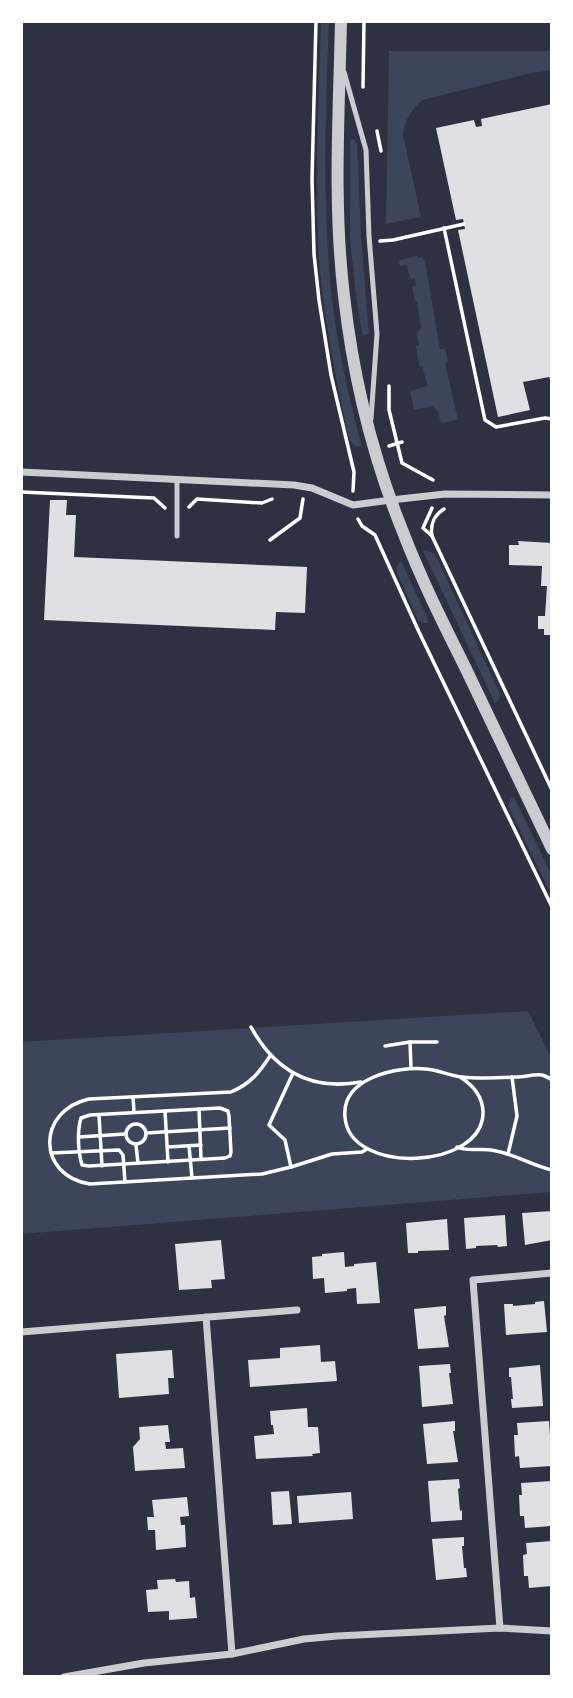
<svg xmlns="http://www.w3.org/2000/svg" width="573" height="1698" font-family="Mulish,sans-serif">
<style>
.green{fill:#3c4559}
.building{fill:#e0e0e3}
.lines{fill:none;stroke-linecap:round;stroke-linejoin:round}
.path{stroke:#fff;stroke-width:3.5}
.service{stroke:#caccd0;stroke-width:5}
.minor{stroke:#caccd0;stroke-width:7}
.tertiary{stroke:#caccd0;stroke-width:12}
</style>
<rect width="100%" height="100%" fill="#2d3142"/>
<g class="green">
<path d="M321,21H329C326,98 323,175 328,251C331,317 345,384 362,447C357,446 356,447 352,443C346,434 343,408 340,397C330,347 321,296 318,244C315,170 319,95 321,21Z"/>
<path d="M389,51H552V70L527,74L422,100C411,111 405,119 403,135L421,217L386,224Z"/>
<path d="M354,139L357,143L361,236L369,333L366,335L362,334L356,296L350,239V141Z"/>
<path d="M418,256V258H422L425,261L440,349H445L448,361L445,363L458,420L441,423L438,412L432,406L414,410L410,391L428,386L422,366H419L416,346L419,345L417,333L421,329L417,302L415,301L412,287L416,285L415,278L410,279L407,265L400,266L399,260Z"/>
<path d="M426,550L435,554L500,694L499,699L495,703L423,551Z"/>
<path d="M401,561L426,615L429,623H423L418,620L397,573V566Z"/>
<path d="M514,797L552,876V896L508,806L510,800Z"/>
<path d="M528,1011L552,1059V1192L21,1234V1042Z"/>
</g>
<g class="building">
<path d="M552,104V383L549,377L523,382L530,410L498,417L458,230L465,229L463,219L456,220L436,128L474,120L476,127L482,126L481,119Z"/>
<path d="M50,500H67L66,515H76L74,557L307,567L305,613L276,612L275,630L44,620Z"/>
<path d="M518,541L552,543V635H544V629H538V616H545L547,586H541L542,566L509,565V545H519Z"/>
<path d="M552,1211V1240L525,1245L522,1213Z"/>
<path d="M505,1215L507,1246L498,1247L497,1245L476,1246V1248L466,1249L464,1218Z"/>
<path d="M447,1219L449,1250L418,1251V1253H408L406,1223Z"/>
<path d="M221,1240L225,1279L211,1280L212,1288L179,1290L175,1244Z"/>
<path d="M344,1252L345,1267L354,1266V1264L376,1262L380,1303L357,1304L356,1288L347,1289V1291L325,1293L324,1278L313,1279L312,1257L322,1256V1254Z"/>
<path d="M544,1301L547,1332L506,1335L504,1304H513V1306L535,1304V1302Z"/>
<path d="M446,1306V1315L444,1316L449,1347L418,1349L414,1309Z"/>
<path d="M320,1345L321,1362L335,1361L337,1381L250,1387L248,1360L280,1358V1348Z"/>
<path d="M172,1350L174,1378H168L169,1394L119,1398L116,1354Z"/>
<path d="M450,1364L451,1373H449L453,1404L422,1407L419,1366Z"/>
<path d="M540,1365L543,1406L512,1408L511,1399H513L511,1377H509V1368Z"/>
<path d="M307,1408L308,1427H318L320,1453L312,1454L313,1456L256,1459L254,1436L274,1434L273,1425H271L270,1411Z"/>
<path d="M455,1421V1431H453L458,1462L427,1464L423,1424Z"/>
<path d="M549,1421L552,1466L520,1468L519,1456L515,1457L514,1435H518L517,1423Z"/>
<path d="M168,1425L170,1442H165L166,1449L183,1448L185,1468L135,1471L133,1447L140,1439L139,1427Z"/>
<path d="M459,1479L460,1488L458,1489L460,1511L462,1510V1520L431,1522L428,1481Z"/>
<path d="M552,1481V1526L525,1528L524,1516H520L519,1495H522L521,1483Z"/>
<path d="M289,1491L292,1524L273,1525L271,1492Z"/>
<path d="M351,1492L353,1519L299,1523L297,1496Z"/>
<path d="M187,1497L189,1516L180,1517L181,1525H185L186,1547L156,1550L155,1530H148L147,1517H154L152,1500Z"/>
<path d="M464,1537V1546H462L464,1568H466L467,1577L436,1580L432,1539Z"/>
<path d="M552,1541V1586L529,1588L528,1576H524L523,1555L527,1554L526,1543Z"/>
<path d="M175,1579L176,1582L189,1581L190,1598L195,1597L197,1618L169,1620V1611L148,1612L146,1590L158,1589L157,1580Z"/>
</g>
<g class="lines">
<g class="path">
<path d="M316,21L312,179L314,254L319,300L331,375L354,472L353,491"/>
<path d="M363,87L364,21"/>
<path d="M377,131L381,151"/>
<path d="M444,228L485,420L496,427L545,418L552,419"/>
<path d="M380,241L393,240L464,224"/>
<path d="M389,386V410L402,463L433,480"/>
<path d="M389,446L402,442"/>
<path d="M21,492L154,498L165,508"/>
<path d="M189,507L197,499L262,503L272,499"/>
<path d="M444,509C434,515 430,525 432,536L552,790"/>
<path d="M358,519L362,526L375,535L419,632L552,907"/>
<path d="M432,536L423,528L432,508"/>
<path d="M270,540L300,518L303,499"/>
<path d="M251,1027C275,1071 311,1091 361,1082"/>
<path d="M410,1042L411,1068"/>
<path d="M385,1046L410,1042H437"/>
<path d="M270,1056C259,1073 250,1084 231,1092L89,1099C36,1111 37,1176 90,1184L262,1174L291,1167L332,1154L362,1152L367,1149"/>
<path d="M460,1077C473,1085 482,1095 483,1111C485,1170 349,1176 345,1117C341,1078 397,1066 426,1069C439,1070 450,1076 462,1077C479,1079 498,1078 516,1077C524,1077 534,1074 542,1075C546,1076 549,1078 552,1080"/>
<path d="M133,1097L134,1112"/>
<path d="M220,1108L228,1111L229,1116L231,1152L230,1156L225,1158L89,1166L82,1165C78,1152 77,1131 81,1118L90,1115Z"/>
<path d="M199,1109L201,1159"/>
<path d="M165,1111L168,1162"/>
<path d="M99,1115L102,1166"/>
<circle cx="136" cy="1134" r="10"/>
<path d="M146,1133L230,1128"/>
<path d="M79,1137L125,1134"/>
<path d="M136,1145L138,1163"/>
<path d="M189,1146L192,1178"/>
<path d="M168,1147L201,1145"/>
<path d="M457,1147C467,1152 480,1148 491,1150C513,1153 531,1165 552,1170"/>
<path d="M51,1153L119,1150L123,1155L125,1182"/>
<path d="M508,1154L517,1116L512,1077"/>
<path d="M291,1167L285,1140L269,1125L293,1073"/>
</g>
<g class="service">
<path d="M344,72L366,150L369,236L377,334L371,419"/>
<path d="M177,536V480"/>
</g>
<g class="minor">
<path d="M21,472L294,485L312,488L353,505L391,500L445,494L552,495"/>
<path d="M206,1317L232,1654"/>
<path d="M21,1332L297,1310"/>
<path d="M500,1628L473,1280L552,1273"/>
<path d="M64,1677L144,1663L232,1654L304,1639L337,1636L500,1628L552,1631"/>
</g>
<path class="tertiary" d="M341,21C339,113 333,205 344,296C353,376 373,458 403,532C421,579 443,623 465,667C494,728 523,788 552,849"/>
</g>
<rect width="573" height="1698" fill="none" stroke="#ffffff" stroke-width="46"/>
</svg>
